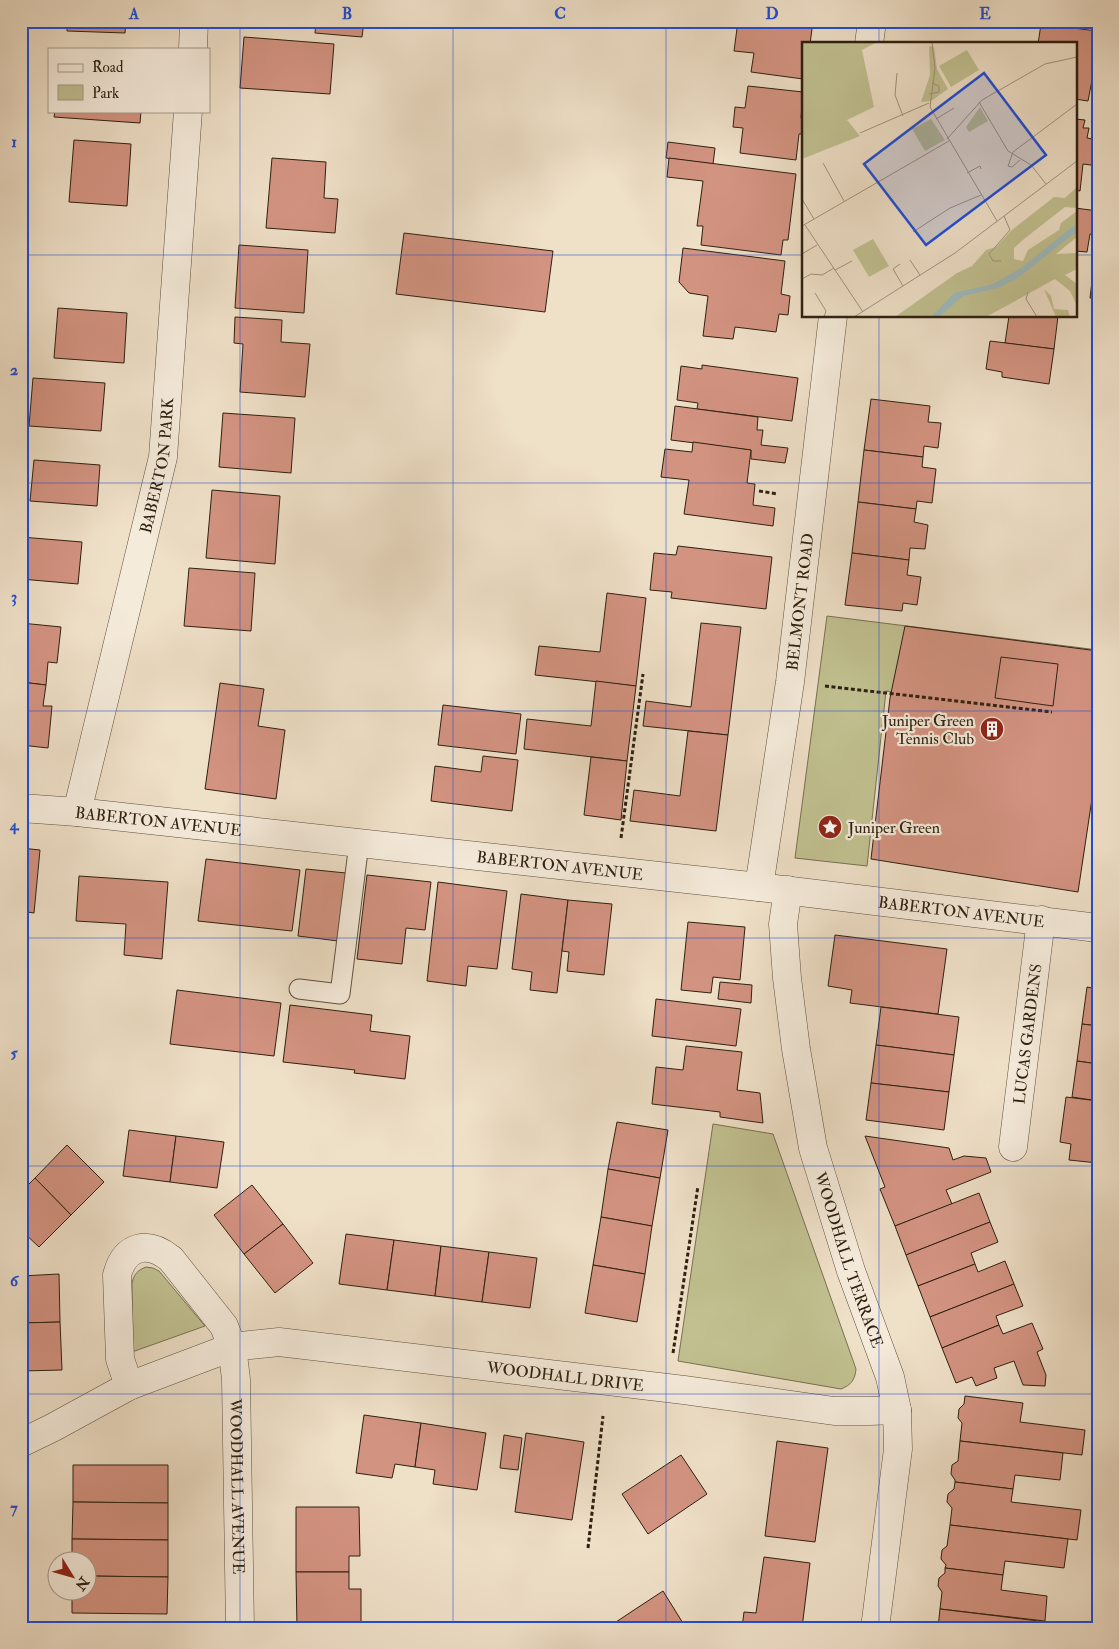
<svg xmlns="http://www.w3.org/2000/svg" width="1119" height="1649" font-family="'IM FELL Double Pica',serif">
<style>
.green{fill:#c1c090;stroke:#787050}
.building{fill:#d39381;stroke:#2e2010}
.lines{fill:none;stroke-linecap:round;stroke-linejoin:round}
.service-casing{stroke:#5e503e;stroke-width:21}
.minor-casing{stroke:#5e503e;stroke-width:29}
.path{stroke:#2e2010;stroke-width:3;stroke-dasharray:4 2.5;stroke-linecap:butt}
.service{stroke:#f5ebdb;stroke-width:19}
.minor{stroke:#f5ebdb;stroke-width:28}
.grid{fill:none;stroke:#1d4ed8;stroke-width:1;stroke-opacity:0.55}
.labels{text-anchor:middle;stroke-width:4.5;stroke-linejoin:round;paint-order:stroke}
.street-label{font-size:16px;fill:#2e2010;stroke:#f5ebdb}
.poi-label{font-size:16px;fill:#2e2010;stroke:#f5ebdb;text-anchor:end}
.inset-road{fill:none;stroke:#a2937e;stroke-width:1}
.view{fill:#1d4ed8;fill-opacity:0.15;stroke:#1d4ed8;stroke-width:2.5}
.inset-edge{fill:none;stroke:#2e2010;stroke-width:2.5}
.neatline{fill:none;stroke:#1d4ed8;stroke-width:2}
.grid-label{font-size:16px;text-anchor:middle;font-weight:bold;fill:#1d4ed8}
</style>
<rect width="100%" height="100%" fill="#efe0c8"/>
<filter id="stains"><feTurbulence type="fractalNoise" baseFrequency=".004" numOctaves="4"/><feColorMatrix values="0 0 0 0 .2 0 0 0 0 .09 0 0 0 0 .02 0 0 0 .5 -.17"/></filter>
<radialGradient id="worn" r=".72"><stop offset=".6" stop-color="#630" stop-opacity="0"/><stop offset="1" stop-color="#630" stop-opacity=".3"/></radialGradient>
<g class="green">
<path d="M827,616L1098,650V714L886,691L867,866L795,858Z"/>
<path d="M713,1124L773,1134L856,1369C855,1380 851,1385 841,1389L678,1361Z"/>
<path d="M146,1267L153,1268L159,1271L205,1326L132,1352V1283C134,1274 138,1270 146,1267Z"/>
</g>
<g class="building">
<path d="M67,21H126L125,33L67,31Z"/>
<path d="M316,21H364L362,37L315,33Z"/>
<path d="M738,21H813L810,44H803V79L751,72L754,53L734,51Z"/>
<path d="M1041,24L1097,31L1096,46H1098V81L1092,80L1088,101L1075,99V44H1038Z"/>
<path d="M244,37L334,44L330,94L240,88Z"/>
<path d="M748,86L803,92L801,118H803V134H799L796,160L740,153L743,128L733,127L735,107L745,108Z"/>
<path d="M55,111H141L140,123L54,117Z"/>
<path d="M1075,119L1085,120L1083,128H1089L1087,138L1098,140V166L1083,164L1080,191L1075,190Z"/>
<path d="M74,140L131,144L127,206L69,202Z"/>
<path d="M668,142L715,148L713,164L666,158Z"/>
<path d="M272,158L326,162L324,198L338,199L335,233L266,228Z"/>
<path d="M669,158L796,174L788,240H783L781,255L701,245L703,226H697L703,181L667,177Z"/>
<path d="M1075,208L1098,211V235L1090,234L1087,252L1075,251Z"/>
<path d="M404,233L553,251L545,312L396,294Z"/>
<path d="M239,245L308,250L304,313L235,308Z"/>
<path d="M683,248L785,261L781,294L790,296L788,315L779,314L776,332L735,327L733,339L703,336L708,296L689,293L679,282Z"/>
<path d="M1094,265H1098V299L1090,298Z"/>
<path d="M58,308L127,313L124,363L54,358Z"/>
<path d="M1009,316H1058L1054,349L1005,343Z"/>
<path d="M235,317L282,320L281,342L310,344L305,397L240,392L243,344L234,343Z"/>
<path d="M990,341L1054,349L1049,384L1002,377V372L986,369Z"/>
<path d="M702,365L798,378L792,421L697,409L698,403L677,400L681,366L702,369Z"/>
<path d="M33,378L105,383L101,431L29,426Z"/>
<path d="M871,399L930,406L928,422L941,423L938,448L924,446L923,457L864,450Z"/>
<path d="M675,406L758,417L757,430H763L761,445L788,448L785,463L751,459V450L671,440Z"/>
<path d="M223,413L295,418L291,473L219,467Z"/>
<path d="M693,442L751,450L747,483L755,484L753,505L775,508L773,526L684,514L689,480L661,477L665,449L692,452Z"/>
<path d="M864,450L923,457L922,467L936,469L932,503L917,501L916,509L858,502Z"/>
<path d="M34,460L100,465L97,506L30,501Z"/>
<path d="M212,490L280,496L275,564L206,558Z"/>
<path d="M858,502L916,509L914,522L928,525L925,549L910,548L909,560L852,553Z"/>
<path d="M21,537L82,542L78,584L21,579Z"/>
<path d="M678,546L772,557L766,609L671,598L672,592L650,590L654,553L676,555Z"/>
<path d="M852,553L909,560L907,575L921,577L917,605L903,603L902,611L845,605Z"/>
<path d="M189,568L255,573L251,631L184,626Z"/>
<path d="M607,593L646,598L636,686L535,675L539,646L600,652Z"/>
<path d="M21,623L61,627L57,663L48,662L46,685L21,682Z"/>
<path d="M701,623L741,627L728,735L643,726L646,701L691,707Z"/>
<path d="M905,626L1098,651V759L1078,892L871,859L890,698Z"/>
<path d="M1001,657L1058,664L1053,706L995,698Z"/>
<path d="M596,681L636,686L627,761L524,749L527,719L591,726Z"/>
<path d="M21,682L46,685L43,706H52L48,748L21,745Z"/>
<path d="M220,683L264,689L258,726L285,730L276,799L205,789Z"/>
<path d="M443,705L521,714L516,754L438,745Z"/>
<path d="M688,731L728,735L716,831L630,821L634,790L680,796Z"/>
<path d="M483,756L518,760L512,811L431,801L435,766L481,772Z"/>
<path d="M591,757L627,761L621,820L584,815Z"/>
<path d="M21,848L40,850L34,913L21,911Z"/>
<path d="M206,859L300,870L292,931L198,921Z"/>
<path d="M306,869L346,873L338,941L298,936Z"/>
<path d="M367,875L431,882L425,930L406,928L402,964L357,959Z"/>
<path d="M79,876L168,882L162,959L124,955L126,924L76,921Z"/>
<path d="M438,882L507,891L497,969L468,966L466,986L427,981Z"/>
<path d="M521,894L568,900L557,993L530,990L532,972L512,969Z"/>
<path d="M568,900L612,904L604,975L567,971L569,952L562,951Z"/>
<path d="M688,922L745,927L740,980L713,977L711,993L681,990Z"/>
<path d="M835,935L947,949L938,1014L850,1003L852,990L828,986Z"/>
<path d="M720,982L752,985L751,1003L718,999Z"/>
<path d="M1087,987L1098,989V1026L1082,1024Z"/>
<path d="M177,990L281,1003L274,1056L170,1044Z"/>
<path d="M656,999L741,1009L736,1046L652,1036Z"/>
<path d="M290,1005L372,1015L370,1031L410,1036L405,1079L354,1073L355,1070L283,1062Z"/>
<path d="M881,1007L959,1017L954,1055L876,1045Z"/>
<path d="M1082,1024L1098,1026V1064L1077,1061Z"/>
<path d="M876,1045L954,1055L949,1092L871,1083Z"/>
<path d="M686,1046L742,1052L737,1090L760,1093L763,1123L720,1117V1112L652,1104L656,1067L683,1070Z"/>
<path d="M1077,1061L1098,1064V1101L1072,1097Z"/>
<path d="M871,1083L949,1092L944,1130L866,1120Z"/>
<path d="M1066,1097L1098,1101V1163L1069,1160L1071,1144L1060,1142Z"/>
<path d="M617,1122L668,1130L660,1178L608,1169Z"/>
<path d="M129,1130L176,1136L170,1182L123,1176Z"/>
<path d="M176,1136L224,1142L217,1188L170,1182Z"/>
<path d="M865,1136L949,1148L953,1160L964,1156L986,1158L991,1172L946,1190L952,1204L895,1226L880,1189L885,1187Z"/>
<path d="M67,1145L104,1182L71,1215L35,1178Z"/>
<path d="M608,1169L660,1178L652,1226L601,1217Z"/>
<path d="M35,1178L71,1215L39,1247L21,1230V1192Z"/>
<path d="M252,1185L283,1224L244,1254L214,1215Z"/>
<path d="M979,1193L990,1222L906,1255L895,1226Z"/>
<path d="M601,1217L652,1226L645,1274L593,1265Z"/>
<path d="M990,1222L998,1242L971,1253L975,1264L918,1286L906,1255Z"/>
<path d="M283,1224L313,1263L275,1293L244,1254Z"/>
<path d="M346,1234L394,1240L387,1290L339,1284Z"/>
<path d="M394,1240L441,1246L435,1296L387,1290Z"/>
<path d="M441,1246L489,1252L482,1302L435,1296Z"/>
<path d="M489,1252L537,1258L530,1308L482,1302Z"/>
<path d="M1005,1261L1014,1284L930,1317L918,1286L975,1264L978,1272Z"/>
<path d="M593,1265L645,1274L637,1322L585,1313Z"/>
<path d="M59,1274L60,1322L21,1323V1276Z"/>
<path d="M1014,1284L1023,1306L996,1316L999,1325L942,1348L930,1317Z"/>
<path d="M60,1322L62,1370L21,1371V1323Z"/>
<path d="M1032,1323L1043,1349L1037,1352L1046,1375L1045,1386L1023,1385L1014,1361L994,1368L997,1378L976,1386L972,1377L956,1383L942,1348L999,1325L1003,1334Z"/>
<path d="M965,1396L1023,1403L1020,1422L1085,1430L1082,1455L960,1441L962,1423L958,1418L959,1409L964,1404Z"/>
<path d="M364,1415L421,1423L415,1467L395,1464L392,1478L356,1473Z"/>
<path d="M421,1423L486,1433L477,1490L433,1484L435,1470L415,1467Z"/>
<path d="M526,1433L584,1442L572,1520L515,1512Z"/>
<path d="M504,1435L522,1438L518,1470L500,1468Z"/>
<path d="M777,1441L828,1448L815,1542L765,1536Z"/>
<path d="M960,1441L1063,1453L1060,1480L1015,1475L1013,1489L955,1482V1480L951,1474L952,1465L958,1461Z"/>
<path d="M681,1455L707,1494L648,1534L622,1494Z"/>
<path d="M73,1465H168V1503L73,1502Z"/>
<path d="M955,1482L1013,1489L1011,1502L1081,1510L1077,1540L950,1525L952,1508L947,1502L948,1494L954,1489Z"/>
<path d="M73,1502L168,1503V1540L72,1539Z"/>
<path d="M296,1507H359L360,1556H349V1572H296Z"/>
<path d="M950,1525L1068,1539L1064,1568L1005,1561L1003,1575L945,1568L946,1565L941,1559L942,1550L947,1546Z"/>
<path d="M72,1539L168,1540V1577L88,1576V1562H72Z"/>
<path d="M764,1557L810,1563L802,1628H742L744,1612L756,1613Z"/>
<path d="M945,1568L1003,1575L1001,1590L1047,1596L1045,1621L940,1609L942,1592L938,1586L939,1578L945,1573Z"/>
<path d="M296,1572H349V1589H361V1628H297Z"/>
<path d="M88,1576L168,1577L167,1614L72,1613V1592H88Z"/>
<path d="M663,1591L686,1628H607L634,1610Z"/>
<path d="M940,1609L1055,1623L1054,1628H938Z"/>
</g>
<g class="lines">
<g class="service-casing">
<path id="service" d="M299,989L340,994L359,843"/>
</g>
<g class="minor-casing">
<g id="minor">
<path d="M869,44L872,21"/>
<path d="M193,49L194,21"/>
<path id="s1" d="M21,808L77,812L759,887L1098,928"/>
<path id="s2" d="M77,812L163,457L188,111"/>
<path id="s3" d="M759,887L790,682L833,316"/>
<path id="s4" d="M788,890L783,924L787,978L796,1049L813,1148L851,1271L890,1377L897,1410L898,1449L875,1628"/>
<path id="s5" d="M1013,1147L1041,920"/>
<path id="s6" d="M129,1386L120,1359L117,1275C125,1245 148,1240 171,1259L224,1326L232,1347L236,1379L240,1628"/>
<path id="s7" d="M21,1443L52,1428L129,1386L232,1347L279,1342L684,1390L834,1411H869L897,1410"/>
</g>
</g>
<g class="path">
<path d="M759,491L778,494"/>
<path d="M825,686L1052,712"/>
<path d="M621,838L643,674"/>
<path d="M673,1353L698,1186"/>
<path d="M588,1548L603,1416"/>
</g>
<use href="#service" class="service"/>
<use href="#minor" class="minor"/>
</g>
<path class="grid" d="M240,21V1628M453,21V1628M666,21V1628M879,21V44M21,255H803M1075,255H1098M879,316V1628M21,483H1098M21,711H1098M21,938H1098M21,1166H1098M21,1394H1098"/>
<defs>
<g id="building-disc" transform="scale(1.25)"><circle r="9.5" fill="#8f2418" stroke="#f5ebdb"/><path d="M-4-6H4V6H1V3H-1V6H-4ZM-2.5-4.3h1.7v1.8h-1.7ZM.8-4.3h1.7v1.8H.8ZM-2.5-1h1.7V.8h-1.7ZM.8-1h1.7V.8H.8Z" fill="#fff"/></g>
<g id="sight-disc" transform="scale(1.25)"><circle r="9.5" fill="#8f2418" stroke="#f5ebdb"/><path d="M0-6L1.8-2.2L6-1.7L2.9 1.2L3.7 5.4L0 3.3L-3.7 5.4L-2.9 1.2L-6-1.7L-1.8-2.2Z" fill="#fff"/></g>
</defs>
<g fill-rule="evenodd">
<use href="#building-disc" x="992" y="729"/>
<use href="#sight-disc" x="830" y="827"/>
</g>
<g class="labels">
<g class="street-label">
<text dy="6" stroke="none"><textPath href="#s2" startOffset="356">BABERTON PARK</textPath></text>
<text dy="6" stroke="none"><textPath href="#s3" startOffset="288">BELMONT ROAD</textPath></text>
<text dy="6" stroke="none"><textPath href="#s1" startOffset="138">BABERTON AVENUE</textPath></text>
<text dy="6" stroke="none"><textPath href="#s1" startOffset="542">BABERTON AVENUE</textPath></text>
<text dy="6" stroke="none"><textPath href="#s1" startOffset="946">BABERTON AVENUE</textPath></text>
<text dy="6" stroke="none"><textPath href="#s5" startOffset="114">LUCAS GARDENS</textPath></text>
<text dy="6" stroke="none"><textPath href="#s4" startOffset="378">WOODHALL TERRACE</textPath></text>
<text dy="6" stroke="none"><textPath href="#s7" startOffset="568">WOODHALL DRIVE</textPath></text>
<text dy="6" stroke="none"><textPath href="#s6" startOffset="431">WOODHALL AVENUE</textPath></text>
</g>
<g class="poi-label">
<text x="974" y="726">Juniper Green<tspan x="974" dy="18">Tennis Club</tspan></text>
<text x="848" y="833" text-anchor="start">Juniper Green</text>
</g>
</g>
<g transform="translate(802 42)">
<rect width="275" height="275" fill="#efe0c8"/>
<path d="M0,0H75L60,8L72,65L45,78L58,94L0,117ZM127,4L132,5L135,27L146,47L129,59L119,60L128,33ZM165,8L177,28L149,45L137,24ZM178,65L186,79L167,90L164,85ZM129,77L143,98L123,109L110,87ZM275,145V166L263,165L222,197L212,206V217L221,219L226,208L257,188L259,181L275,169V195L254,212L275,211V227L263,233L275,242V264L268,249L253,237L184,275H93L155,231L170,224L184,208L194,205L210,188L252,155L263,156ZM71,197L87,224L67,235L51,208ZM242,247L249,254L252,267L266,268L268,275H254Z" fill="#c1c090"/>
<path d="M275,181V189L216,236L196,246L161,254L137,275H129L152,251L191,242L219,226Z" fill="#9dbbbe"/>
<path class="inset-road" d="M130,0L133,26L128,65L195,179M95,31L93,53L101,74M127,52L137,50V44L130,41M177,60L206,109L229,123L244,142M134,77L152,66M58,91L127,61M145,97L180,58L243,22L275,15M218,118L210,125L206,124L211,110L275,62M21,121L42,159M165,131L178,124L179,127M0,157L12,177M3,183L61,270M0,184L147,99M111,190L148,166L179,153M0,212L15,203M108,218L118,233M199,219H191L187,212L208,188L202,174M98,222L91,227L101,244M33,228L50,219M0,237L9,232L20,233L32,226M226,250L224,257L235,275M13,251L24,269L22,275M52,275L153,211L275,119"/>
<path class="view" d="M182,31L244,113L124,203L62,122Z"/>
<rect width="275" height="275" class="inset-edge"/>
</g>
<rect width="1119" height="1649" fill="none" stroke="#efe0c8" stroke-width="55"/>
<rect x="48" y="48" width="162" height="65" fill="#f5ebdb" stroke="#a59a8a"/>
<rect x="58" y="64" width="25" height="8" fill="#f5ebdb" stroke="#a59a8a"/>
<text x="92" y="72" font-size="15" fill="#2e2010">Road</text>
<rect x="58" y="85" width="25" height="15" fill="#c1c090" stroke="#a59a8a"/>
<text x="92" y="98" font-size="15" fill="#2e2010">Park</text>
<g transform="translate(72 1576) rotate(127)"><circle r="24" fill="#f5ebdb" stroke="#a59a8a"/>
<path d="M0-4L9 19L0 12L-9 19Z" fill="#8f2418"/>
<text y="-8" font-size="14" font-weight="bold" text-anchor="middle" fill="#2e2010">N</text>
</g>
<rect x="28" y="28" width="1064" height="1594" class="neatline"/>
<g class="grid-label">
<text x="134" y="19">A</text>
<text x="347" y="19">B</text>
<text x="560" y="19">C</text>
<text x="772" y="19">D</text>
<text x="985" y="19">E</text>
<text x="14" y="147">1</text>
<text x="14" y="375">2</text>
<text x="14" y="602">3</text>
<text x="14" y="830">4</text>
<text x="14" y="1058">5</text>
<text x="14" y="1286">6</text>
<text x="14" y="1513">7</text>
</g>
<rect width="100%" height="100%" filter="url(#stains)"/>
<rect width="100%" height="100%" fill="url(#worn)"/>
</svg>
